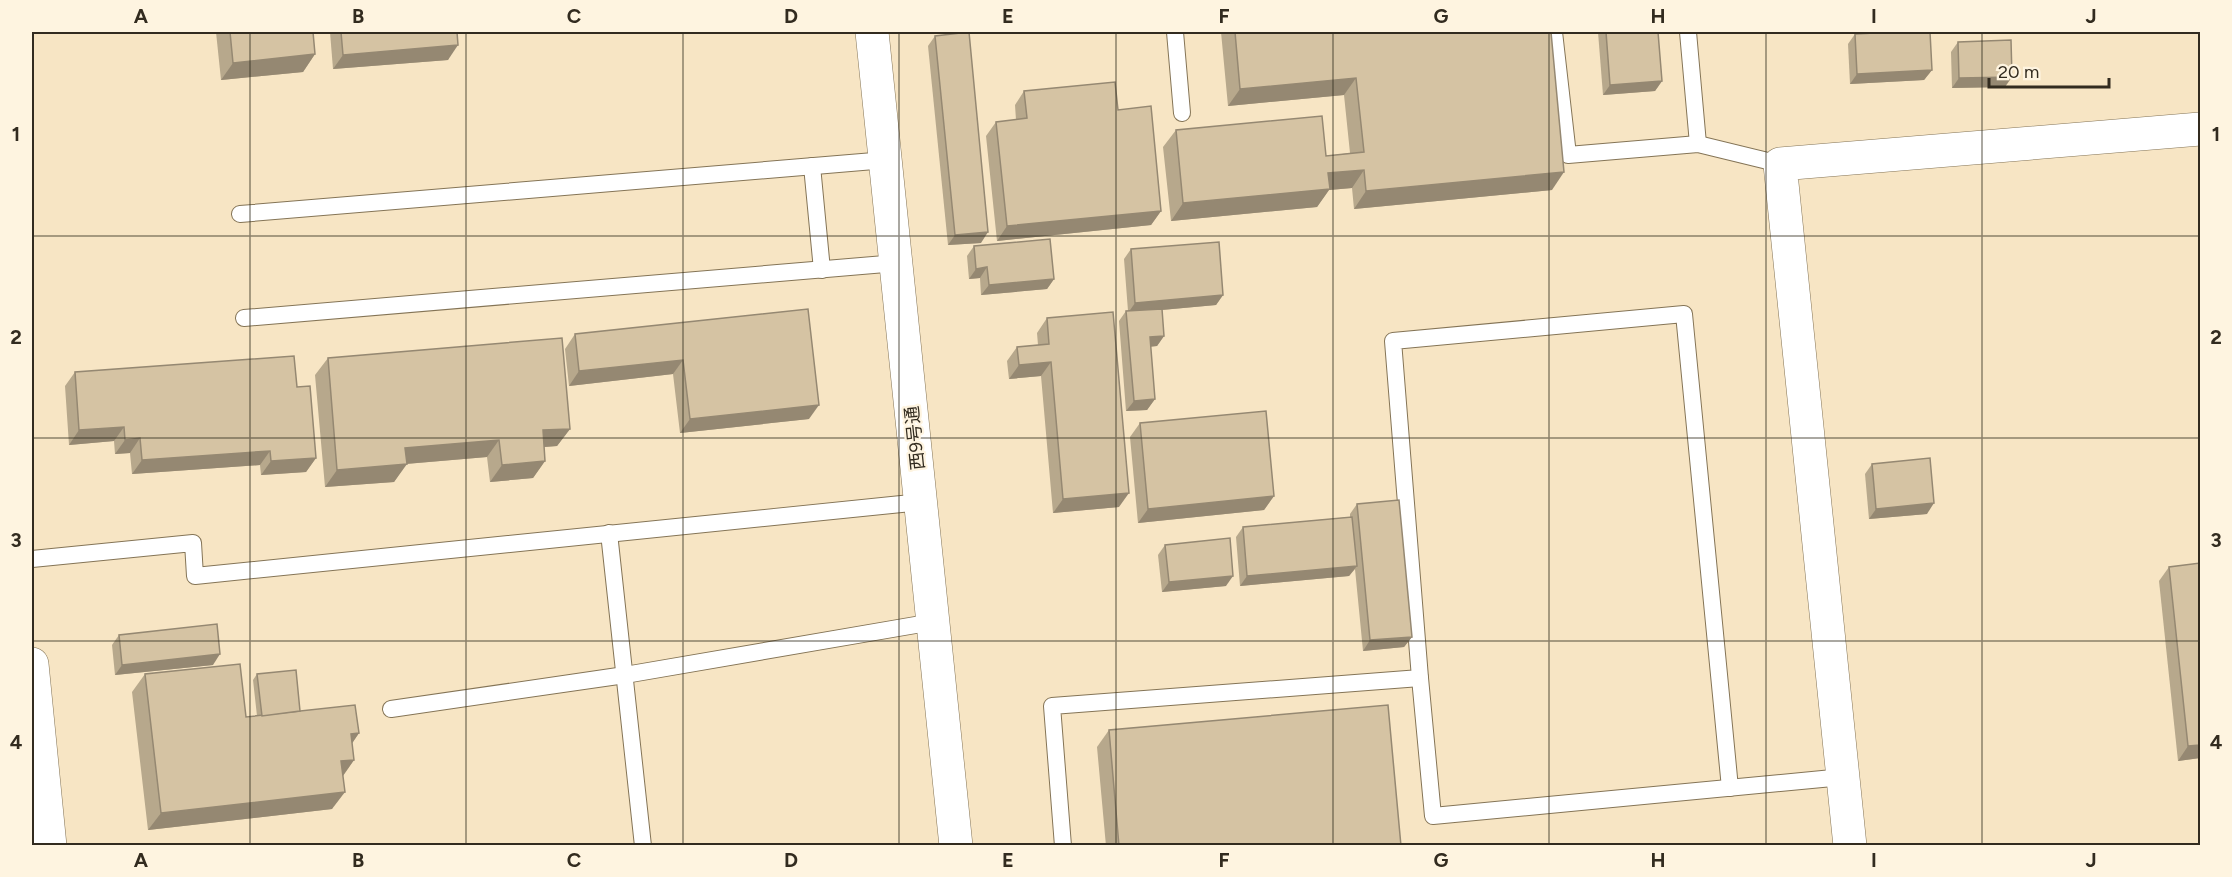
<svg xmlns="http://www.w3.org/2000/svg" width="2232" height="877" font-family="Figtree,'Noto Sans JP',sans-serif">
<style>
.lines{fill:none;stroke-linecap:round;stroke-linejoin:round}
.lane-casing{stroke:#847456;stroke-width:18}
.street-casing{stroke:#847456;stroke-width:34}
.secondary-casing{stroke:#847456;stroke-width:34}
.lane{stroke:#fff;stroke-width:16}
.street{stroke:#fff;stroke-width:33}
.secondary{stroke:#fff;stroke-width:33}
.wall{fill:#b7a88c}
.shaded-wall{fill:#958872}
.building{fill:#d5c3a3;stroke:#958872;stroke-width:1.5}
.grid{fill:none;stroke:#322b1f;stroke-width:1.5;stroke-opacity:0.55}
.labels{text-anchor:middle;stroke-width:4.5;stroke-linejoin:round;paint-order:stroke}
.street-label{font-size:18px;fill:#322b1f;stroke:#fef4e0}
.neatline{fill:none;stroke:#322b1f;stroke-width:2}
.grid-label{font-size:20px;text-anchor:middle;font-weight:bold;fill:#322b1f}
</style>
<rect width="100%" height="100%" fill="#f7e5c4"/>
<g class="lines">
<g class="lane-casing">
<g id="lane">
<path d="M1175,32L1182,113"/>
<path d="M1554,32L1568,155L1698,144L1780,164"/>
<path d="M1688,32L1698,144"/>
<path d="M812,166L822,270"/>
<path d="M240,214L886,160"/>
<path d="M244,318L897,263"/>
<path d="M609,533L643,846"/>
<path d="M32,559L193,543L195,576L921,502"/>
<path d="M1420,678L1433,816L1843,777"/>
<path d="M391,709L625,675L933,622"/>
<path d="M1063,846L1052,706L1420,678L1393,341L1684,314L1730,788"/>
</g>
</g>
<g class="street-casing">
<g id="street">
<path d="M32,664L50,846"/>
<path d="M1850,846L1780,164L2200,129"/>
</g>
</g>
<g class="secondary-casing">
<path id="secondary" d="M872,32L956,846"/>
</g>
<use href="#lane" class="lane"/>
<use href="#street" class="street"/>
<use href="#secondary" class="secondary"/>
</g>
<g class="wall">
<path d="M216,32H313L315,54L303,72L221,80Z"/>
<path d="M330,32H457L448,60L333,69Z"/>
<path d="M1221,32H1551L1552,190L1354,209L1352,188L1329,190L1317,207L1171,221L1163,147L1176,130L1326,156L1350,153L1344,95L1228,106Z"/>
<path d="M1598,32H1658L1662,81L1655,91L1603,95Z"/>
<path d="M1855,34L1932,70L1924,80L1850,84L1848,44Z"/>
<path d="M935,36L981,243L948,245L928,46Z"/>
<path d="M1958,42L2005,87L1952,88L1951,52Z"/>
<path d="M1024,91L1118,110L1161,211L1151,225L997,241L986,136L996,122L1016,120L1015,105Z"/>
<path d="M974,246L1054,279L1047,289L981,295L980,278L969,279L967,256Z"/>
<path d="M1131,249L1223,295L1216,305L1162,310L1164,336L1157,346L1150,347L1155,399L1147,410L1126,411L1119,321L1126,311H1128L1124,259Z"/>
<path d="M808,309L809,419L680,433L673,374L569,386L565,349L575,334Z"/>
<path d="M1047,318L1119,507L1053,513L1041,376L1009,379L1007,361L1017,347L1038,345L1037,333Z"/>
<path d="M328,358L570,429L557,446L544,447L545,461L533,478L490,482L487,457L406,464L394,482L325,487L315,375Z"/>
<path d="M75,372L297,387L316,458L306,472L261,475L260,465L132,474L130,453L115,454L114,441L69,445L65,386Z"/>
<path d="M1140,423L1274,496L1264,510L1138,523L1130,437Z"/>
<path d="M1872,464L1927,514L1869,519L1865,474Z"/>
<path d="M1357,504L1412,637L1404,647L1363,651L1355,569L1349,576L1240,586L1236,537L1243,527L1350,517V514Z"/>
<path d="M1165,545L1226,586L1162,592L1158,555Z"/>
<path d="M2200,563V758L2178,761L2159,581L2169,567Z"/>
<path d="M119,635L213,665L115,675L112,645Z"/>
<path d="M145,674L246,717L257,716L253,680L257,674L300,711L359,733L352,743L354,760L343,776L332,809L148,830L132,692Z"/>
<path d="M1109,730L1401,846H1106L1097,747Z"/>
</g>
<g class="shaded-wall">
<path d="M458,45L448,60L333,69L343,55Z"/>
<path d="M315,54L303,72L221,80L233,63Z"/>
<path d="M1932,70L1924,80L1850,84L1857,74Z"/>
<path d="M2012,77L2005,87L1952,88L1959,78Z"/>
<path d="M1356,78L1344,95L1228,106L1240,89Z"/>
<path d="M1662,81L1655,91L1603,95L1610,85Z"/>
<path d="M1364,170L1352,188L1329,190L1317,207L1171,221L1183,203L1328,173Z"/>
<path d="M1564,172L1552,190L1354,209L1366,191Z"/>
<path d="M1161,211L1151,225L997,241L1007,226Z"/>
<path d="M988,232L981,243L948,245L955,235Z"/>
<path d="M987,267L980,278L969,279L976,269Z"/>
<path d="M1054,279L1047,289L981,295L989,285Z"/>
<path d="M1223,295L1216,305L1128,313L1135,303Z"/>
<path d="M1164,336L1157,346L1143,347L1150,337Z"/>
<path d="M683,360L673,374L569,386L579,371Z"/>
<path d="M1051,362L1041,376L1009,379L1019,365Z"/>
<path d="M1155,399L1147,410L1126,411L1134,401Z"/>
<path d="M819,405L809,419L680,433L690,419Z"/>
<path d="M124,427L114,441L69,445L79,430Z"/>
<path d="M570,429L557,446L531,448L543,430Z"/>
<path d="M140,438L130,453L115,454L125,440Z"/>
<path d="M499,440L487,457L393,465L405,448Z"/>
<path d="M270,451L260,465L132,474L142,460Z"/>
<path d="M316,458L306,472L261,475L271,461Z"/>
<path d="M545,461L533,478L490,482L502,465Z"/>
<path d="M407,464L394,482L325,487L337,470Z"/>
<path d="M1129,493L1119,507L1053,513L1063,499Z"/>
<path d="M1274,496L1264,510L1138,523L1148,509Z"/>
<path d="M1934,503L1927,514L1869,519L1876,509Z"/>
<path d="M1357,566L1349,576L1240,586L1247,576Z"/>
<path d="M1233,576L1226,586L1162,592L1169,582Z"/>
<path d="M1412,637L1404,647L1363,651L1370,640Z"/>
<path d="M220,654L213,665L115,675L122,665Z"/>
<path d="M359,733L347,751L351,734Z"/>
<path d="M2200,745V758L2178,761L2188,746Z"/>
<path d="M354,760L342,777L341,761Z"/>
<path d="M345,792L332,809L148,830L161,813Z"/>
</g>
<g class="building">
<path d="M230,32H313L315,54L233,63Z"/>
<path d="M341,32H457L458,45L343,55Z"/>
<path d="M969,32L988,232L955,235L935,36Z"/>
<path d="M1235,32H1551L1564,172L1366,191L1364,170L1328,173L1330,189L1183,203L1176,130L1322,116L1326,156L1364,152L1356,78L1240,89Z"/>
<path d="M1606,32H1658L1662,81L1610,85Z"/>
<path d="M1895,32H1930L1932,70L1857,74L1855,34Z"/>
<path d="M2011,40L2012,77L1959,78L1958,42Z"/>
<path d="M1115,82L1118,110L1151,106L1161,211L1007,226L996,122L1027,118L1024,91Z"/>
<path d="M1050,239L1054,279L989,285L987,267L976,269L974,246Z"/>
<path d="M1219,242L1223,295L1135,303L1131,249Z"/>
<path d="M808,309L819,405L690,419L683,360L579,371L575,334Z"/>
<path d="M1162,309L1164,336L1150,337L1155,399L1134,401L1126,311Z"/>
<path d="M1113,312L1129,493L1063,499L1051,362L1019,365L1017,347L1049,344L1047,318Z"/>
<path d="M562,338L570,429L543,430L545,461L502,465L499,440L405,448L407,464L337,470L328,358Z"/>
<path d="M294,356L297,387L310,386L316,458L271,461L270,451L142,460L140,438L125,440L124,427L79,430L75,372Z"/>
<path d="M1266,411L1274,496L1148,509L1140,423Z"/>
<path d="M1930,458L1934,503L1876,509L1872,464Z"/>
<path d="M1399,500L1412,637L1370,640L1357,504Z"/>
<path d="M1352,517L1357,566L1247,576L1243,527Z"/>
<path d="M1230,538L1233,576L1169,582L1165,545Z"/>
<path d="M2200,563V745L2188,746L2169,567Z"/>
<path d="M217,624L220,654L122,665L119,635Z"/>
<path d="M240,664L246,717L355,705L359,733L351,734L354,760L341,761L345,792L161,813L145,674Z"/>
<path d="M296,670L300,711L262,716L257,674Z"/>
<path d="M1388,705L1401,846H1119L1109,730Z"/>
</g>
<path class="grid" d="M250,32V846M466,32V846M683,32V846M899,32V846M1116,32V846M1333,32V846M1549,32V846M1766,32V846M1982,32V846M32,236H2200M32,438H2200M32,641H2200"/>
<g class="labels">
<g class="street-label">
<text transform="translate(915 438) rotate(-96)" y="6">西9号通</text>
</g>
</g>
<rect width="2232" height="877" fill="none" stroke="#fef4e0" stroke-width="66"/>
<path d="M1989 78v9h120v-9" fill="none" stroke="#322b1f" stroke-width="3"/>
<text x="1998" y="78" font-size="18" fill="#322b1f" stroke="#fef4e0" stroke-width="4.5" paint-order="stroke">20 m</text>
<rect x="33" y="33" width="2166" height="811" class="neatline"/>
<g class="grid-label">
<text x="141" y="23">A</text>
<text x="358" y="23">B</text>
<text x="574" y="23">C</text>
<text x="791" y="23">D</text>
<text x="1008" y="23">E</text>
<text x="1224" y="23">F</text>
<text x="1441" y="23">G</text>
<text x="1658" y="23">H</text>
<text x="1874" y="23">I</text>
<text x="2091" y="23">J</text>
<text x="16" y="141">1</text>
<text x="2216" y="141">1</text>
<text x="16" y="344">2</text>
<text x="2216" y="344">2</text>
<text x="16" y="547">3</text>
<text x="2216" y="547">3</text>
<text x="16" y="749">4</text>
<text x="2216" y="749">4</text>
<text x="141" y="867">A</text>
<text x="358" y="867">B</text>
<text x="574" y="867">C</text>
<text x="791" y="867">D</text>
<text x="1008" y="867">E</text>
<text x="1224" y="867">F</text>
<text x="1441" y="867">G</text>
<text x="1658" y="867">H</text>
<text x="1874" y="867">I</text>
<text x="2091" y="867">J</text>
</g>
</svg>
